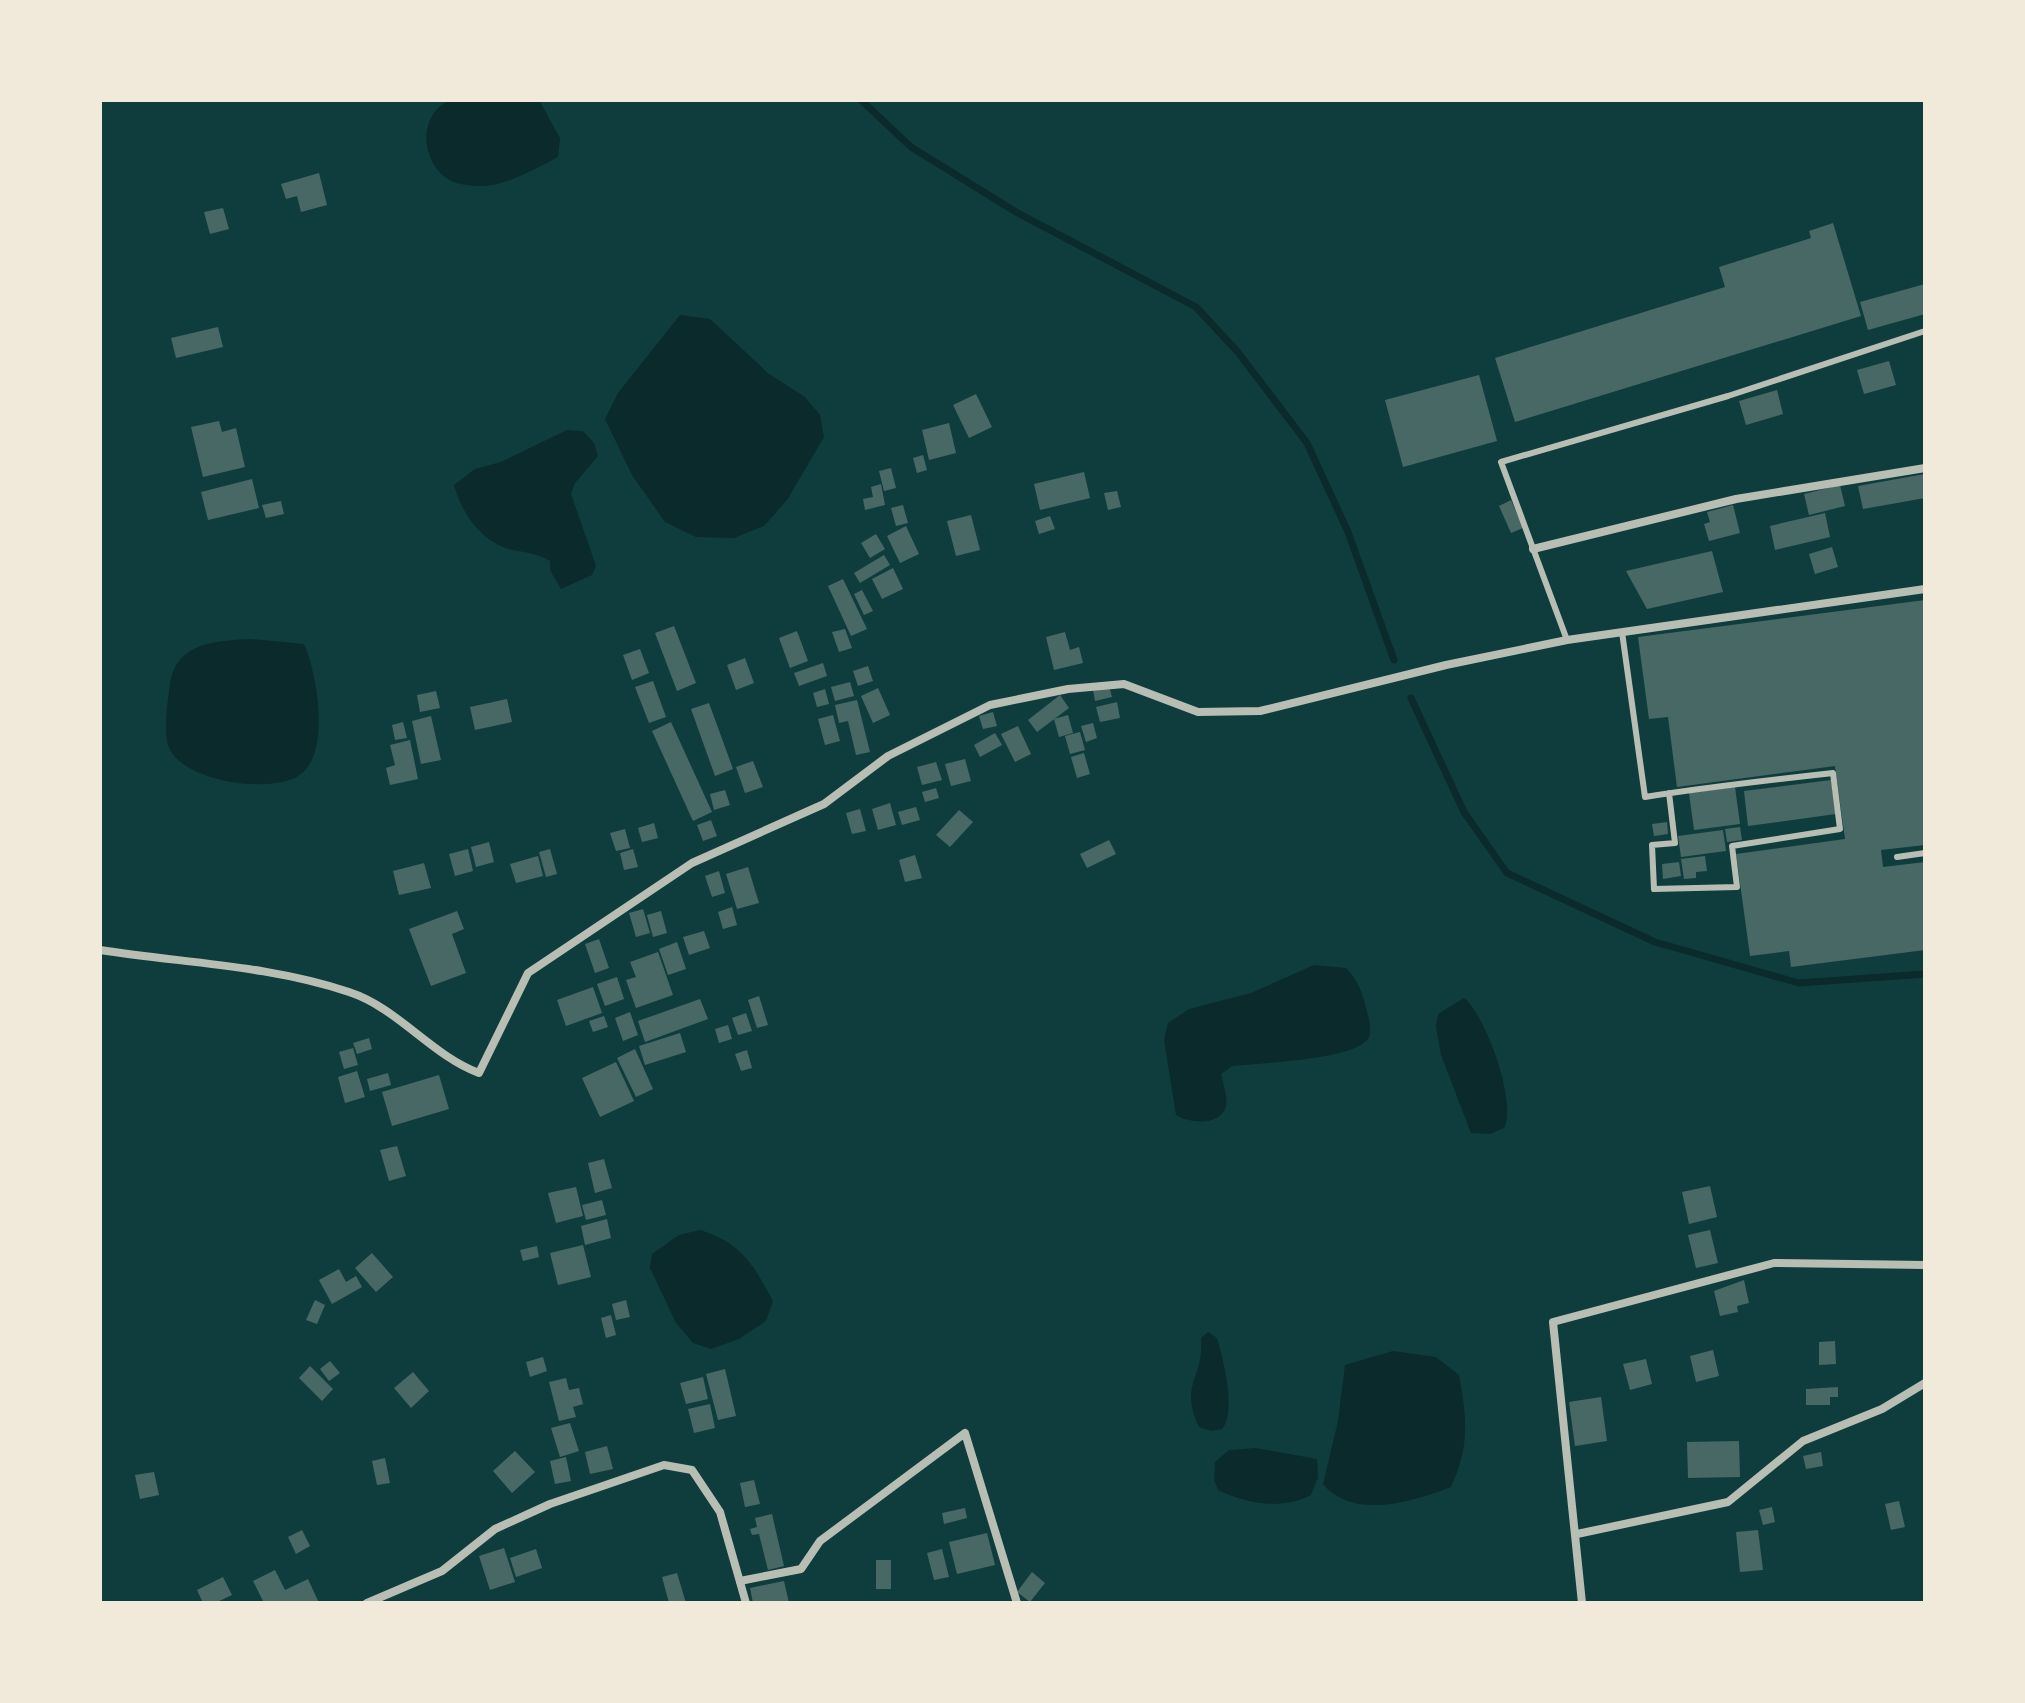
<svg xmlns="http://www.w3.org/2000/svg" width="2025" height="1703" font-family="'Titillium Web',sans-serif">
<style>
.water{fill:#0a2a2b}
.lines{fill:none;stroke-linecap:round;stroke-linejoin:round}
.stream{stroke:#0a2a2b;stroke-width:7}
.building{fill:#486865}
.service{stroke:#b8beb3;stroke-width:6}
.minor{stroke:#b8beb3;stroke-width:8}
</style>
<rect width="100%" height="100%" fill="#0f3d3e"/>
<g class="water">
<path d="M450,100H539L560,138L558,157C537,168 505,186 482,186C473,186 459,185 451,181C422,166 415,116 450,100Z"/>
<path d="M680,315L710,319L769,374L805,397L820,415L824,437L787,500L764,526L734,538L696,537L665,522L632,475L605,419L618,393Z"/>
<path d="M567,430L583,431L594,443L598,456L575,483L571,494L596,566L592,575L561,589L550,570V561C536,553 528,553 513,550C482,543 462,514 454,485L475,469L501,462Z"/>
<path d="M250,639L304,644C317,673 332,756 298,776C270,794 180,782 168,745C163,727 168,702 170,684C176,643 214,641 250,639Z"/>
<path d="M1314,965L1346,968C1359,981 1363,995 1367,1012C1369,1019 1372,1030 1369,1037C1359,1060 1257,1063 1232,1066L1221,1074C1223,1084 1228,1097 1226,1106C1221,1127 1188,1123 1176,1115L1164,1040L1168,1023L1189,1009L1251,993Z"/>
<path d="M1464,998C1486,1015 1517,1103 1504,1128L1490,1134L1471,1133L1441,1055L1436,1027L1438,1014Z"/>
<path d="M700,1230C741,1243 753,1264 773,1301L766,1321L739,1339L711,1349L693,1343L676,1323L650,1268L652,1254L679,1235Z"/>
<path d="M1208,1332L1217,1338C1223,1358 1237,1413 1222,1429L1211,1431L1199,1427C1179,1383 1204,1380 1201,1338Z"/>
<path d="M1393,1351L1436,1357L1459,1375C1467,1418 1470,1446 1451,1487C1414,1501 1354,1521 1323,1484L1338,1421L1345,1365Z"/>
<path d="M1256,1448L1317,1459L1318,1477L1311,1495C1282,1510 1247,1504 1218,1490L1214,1480L1215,1462L1229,1450Z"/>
</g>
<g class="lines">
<g class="stream">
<path d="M861,100L911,147L1016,212L1196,307L1237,351L1307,443L1348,532L1394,660"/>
<path d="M1411,698L1464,812L1507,873L1655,942L1799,983L1925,974"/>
</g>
</g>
<g class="building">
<path d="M319,173L327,205L301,212L297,196L286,199L281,184Z"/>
<path d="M223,208L229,229L210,234L204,212Z"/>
<path d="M1833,223L1861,316L1515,422L1495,358L1725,287L1719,267L1811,238L1809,231Z"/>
<path d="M1925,284V314L1868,330L1860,302Z"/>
<path d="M218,327L223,347L176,358L171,338Z"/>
<path d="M1889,361L1896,385L1864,394L1857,370Z"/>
<path d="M1479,375L1497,441L1403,467L1385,400Z"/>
<path d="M1777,390L1783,414L1746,425L1739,401Z"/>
<path d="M976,394L992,427L969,438L953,405Z"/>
<path d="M219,421L222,432L236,428L245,467L203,477L191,427Z"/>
<path d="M949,423L956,453L929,460L922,430Z"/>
<path d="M923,455L927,470L917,473L913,458Z"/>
<path d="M891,468L896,488L884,491L879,471Z"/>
<path d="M1084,472L1090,498L1040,510L1034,484Z"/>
<path d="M1925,474V498L1863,509L1858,486Z"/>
<path d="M252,479L259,508L208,520L201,492Z"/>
<path d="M881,484L885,505L865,510L863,499L873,497L871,487Z"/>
<path d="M1840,485L1845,506L1809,515L1804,494Z"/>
<path d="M1117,491L1121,507L1108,510L1104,493Z"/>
<path d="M1511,500L1523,528L1511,533L1499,506Z"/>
<path d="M281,501L284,514L266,518L262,505Z"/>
<path d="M903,505L908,523L896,526L891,508Z"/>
<path d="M1733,505L1740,533L1709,541L1704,524L1710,522L1707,512Z"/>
<path d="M1825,513L1830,537L1775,550L1770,526Z"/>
<path d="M971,515L980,550L956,556L947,521Z"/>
<path d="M1050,516L1055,529L1039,534L1035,521Z"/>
<path d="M906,526L919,554L900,563L887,536Z"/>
<path d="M876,534L885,549L870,558L861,543Z"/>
<path d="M1832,547L1838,567L1815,574L1809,554Z"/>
<path d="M1712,551L1723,592L1647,609L1626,571Z"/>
<path d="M884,555L890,565L860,583L854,573Z"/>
<path d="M893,568L903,589L882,599L872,579Z"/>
<path d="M843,579L867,629L851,636L828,586Z"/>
<path d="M862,590L873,611L864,615L854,594Z"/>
<path d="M1925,600V845L1881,850L1883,867L1925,862V950L1791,967L1789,951L1750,956L1736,854L1845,839L1835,766L1677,787L1668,717L1649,719L1638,637Z"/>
<path d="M674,626L696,683L677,691L655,633Z"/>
<path d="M845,629L852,648L839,652L832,632Z"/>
<path d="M797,631L808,661L790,668L779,638Z"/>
<path d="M1065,632L1070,650L1079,647L1083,663L1054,670L1046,637Z"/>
<path d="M640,649L649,673L632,680L623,655Z"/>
<path d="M745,658L754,683L736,690L727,665Z"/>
<path d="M823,663L827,676L799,686L794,673Z"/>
<path d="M868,666L873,681L858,686L853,671Z"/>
<path d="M653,681L666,717L649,723L635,687Z"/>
<path d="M850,682L854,696L835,701L831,687Z"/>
<path d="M1109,686L1112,697L1095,701L1093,690Z"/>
<path d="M878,688L890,715L873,723L861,696Z"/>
<path d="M825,689L829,704L817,707L813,693Z"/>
<path d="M436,691L440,708L420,712L417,695Z"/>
<path d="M1060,695L1069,708L1037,732L1028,720Z"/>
<path d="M507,699L512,722L475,730L470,707Z"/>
<path d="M857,700L870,752L856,755L848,721L839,723L835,705Z"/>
<path d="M1117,702L1120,718L1100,722L1096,707Z"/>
<path d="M709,703L733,769L715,776L691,709Z"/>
<path d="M993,712L997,726L983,729L979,716Z"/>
<path d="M833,715L840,741L825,745L818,719Z"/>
<path d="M1068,715L1073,733L1059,737L1054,719Z"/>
<path d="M431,716L441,760L421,764L412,721Z"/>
<path d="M403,722L407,738L395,740L392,725Z"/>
<path d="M671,722L712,812L693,821L652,731Z"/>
<path d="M1093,723L1097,738L1086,742L1081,726Z"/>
<path d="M1018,726L1031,754L1015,762L1001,734Z"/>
<path d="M1080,732L1085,750L1070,754L1065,736Z"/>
<path d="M995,733L1002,745L980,757L974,745Z"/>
<path d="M410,740L418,779L390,785L386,768L395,765L390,745Z"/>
<path d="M1084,753L1090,774L1077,778L1071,757Z"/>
<path d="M965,759L971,781L951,786L945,764Z"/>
<path d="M753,761L763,787L745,793L736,767Z"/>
<path d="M936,762L942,780L922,785L917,767Z"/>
<path d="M1831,780L1836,814L1748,826L1744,791Z"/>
<path d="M1735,787L1740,824L1694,830L1689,793Z"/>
<path d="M936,788L939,798L925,802L922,792Z"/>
<path d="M725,790L730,805L714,810L710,794Z"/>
<path d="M890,803L896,825L878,830L872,809Z"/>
<path d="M916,807L920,820L902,825L898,812Z"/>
<path d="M860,809L866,831L852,834L846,813Z"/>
<path d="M959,810L973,822L950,847L936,835Z"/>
<path d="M711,820L717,836L703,841L697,825Z"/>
<path d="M1667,822L1668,834L1654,836L1652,824Z"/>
<path d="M654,823L658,838L642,842L638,828Z"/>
<path d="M1740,827L1742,840L1727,842L1725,829Z"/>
<path d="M625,829L630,848L616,851L610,833Z"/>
<path d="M1723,830L1726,851L1681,857L1678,836Z"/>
<path d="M1109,840L1116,854L1087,868L1080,854Z"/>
<path d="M489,842L494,862L476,867L471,847Z"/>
<path d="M468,849L473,871L455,876L449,854Z"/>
<path d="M550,849L557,874L546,877L539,852Z"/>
<path d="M633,849L638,867L624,870L620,853Z"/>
<path d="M915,855L922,878L905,882L899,860Z"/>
<path d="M538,856L543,876L516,883L510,864Z"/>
<path d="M1705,856L1707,871L1696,872V878L1684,879L1681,859Z"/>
<path d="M1679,862L1681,876L1663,879L1662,864Z"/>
<path d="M424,863L431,888L399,895L393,871Z"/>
<path d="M748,867L759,903L737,909L726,874Z"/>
<path d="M719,871L725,893L712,897L705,876Z"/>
<path d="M732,907L737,925L723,929L718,912Z"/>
<path d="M643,909L650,933L636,937L629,913Z"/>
<path d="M457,911L464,929L452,934L466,973L431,986L409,929Z"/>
<path d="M661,911L667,933L653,937L647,915Z"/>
<path d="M704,931L710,948L689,955L683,937Z"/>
<path d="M599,939L609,968L595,973L585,944Z"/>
<path d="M677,942L686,969L668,975L659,949Z"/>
<path d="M658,952L673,995L636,1008L626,980L636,977L630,962Z"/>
<path d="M617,977L624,999L605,1006L597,984Z"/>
<path d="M593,987L602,1013L566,1026L557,1000Z"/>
<path d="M759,996L768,1025L757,1028L748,1000Z"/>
<path d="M700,999L708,1019L645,1042L638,1021Z"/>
<path d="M630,1012L638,1035L623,1041L615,1018Z"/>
<path d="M746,1013L752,1031L738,1035L732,1018Z"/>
<path d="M604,1016L608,1027L593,1032L589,1021Z"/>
<path d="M728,1025L732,1039L719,1043L715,1029Z"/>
<path d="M680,1033L686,1052L645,1065L639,1046Z"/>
<path d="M369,1038L372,1049L357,1054L353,1043Z"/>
<path d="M353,1048L358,1065L344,1069L339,1052Z"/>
<path d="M635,1049L653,1089L636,1097L617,1058Z"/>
<path d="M747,1050L752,1068L741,1071L735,1054Z"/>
<path d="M616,1062L634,1101L600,1117L582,1078Z"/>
<path d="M357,1071L365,1097L345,1103L338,1077Z"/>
<path d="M388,1073L391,1085L370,1091L367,1079Z"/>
<path d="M439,1075L449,1109L392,1126L382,1092Z"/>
<path d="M397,1146L406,1176L389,1181L380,1150Z"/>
<path d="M604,1159L612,1188L595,1193L588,1163Z"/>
<path d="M1710,1186L1717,1217L1689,1224L1682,1192Z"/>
<path d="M576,1187L583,1216L556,1223L548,1193Z"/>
<path d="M602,1200L606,1215L586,1220L582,1205Z"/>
<path d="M607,1219L611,1238L585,1245L581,1226Z"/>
<path d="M1710,1230L1718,1263L1696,1268L1688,1235Z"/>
<path d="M583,1245L591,1277L558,1285L550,1253Z"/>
<path d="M537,1246L539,1257L523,1261L520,1250Z"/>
<path d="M372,1253L393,1277L376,1292L355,1268Z"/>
<path d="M339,1269L346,1282L356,1276L362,1287L332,1304L319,1280Z"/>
<path d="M1744,1280L1749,1303L1737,1306L1738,1312L1720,1316L1714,1291Z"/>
<path d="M315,1300L325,1305L317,1324L306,1320Z"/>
<path d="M626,1300L630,1317L616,1320L612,1304Z"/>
<path d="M611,1315L616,1335L606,1338L601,1318Z"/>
<path d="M1835,1341L1836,1364L1819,1365V1342Z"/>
<path d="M1713,1350L1719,1376L1696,1382L1690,1356Z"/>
<path d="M543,1357L547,1371L530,1377L526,1362Z"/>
<path d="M1646,1359L1652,1384L1630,1390L1623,1364Z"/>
<path d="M330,1361L340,1373L329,1381L320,1369Z"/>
<path d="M310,1366L333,1389L322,1401L299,1378Z"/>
<path d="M725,1369L736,1416L718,1420L706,1374Z"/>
<path d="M413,1372L429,1391L411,1408L394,1388Z"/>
<path d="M703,1377L708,1399L686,1404L680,1383Z"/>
<path d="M566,1378L569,1390L579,1388L583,1404L573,1407L576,1417L559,1421L549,1382Z"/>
<path d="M1838,1387V1397H1830V1405H1806V1389Z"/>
<path d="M1601,1397L1607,1441L1575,1446L1569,1402Z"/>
<path d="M710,1404L715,1428L694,1433L688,1409Z"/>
<path d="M570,1423L579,1451L560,1457L551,1428Z"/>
<path d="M1739,1441L1740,1477L1688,1478L1687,1442Z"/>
<path d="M607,1446L613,1469L590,1474L585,1452Z"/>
<path d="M515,1451L535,1472L512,1493L493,1471Z"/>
<path d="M1821,1452L1823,1466L1806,1469L1803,1456Z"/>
<path d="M566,1457L571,1481L555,1484L550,1461Z"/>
<path d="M385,1458L390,1483L377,1485L372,1461Z"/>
<path d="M154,1472L159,1495L140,1499L135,1475Z"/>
<path d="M754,1480L760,1504L745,1507L740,1483Z"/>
<path d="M1899,1501L1905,1527L1891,1530L1885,1504Z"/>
<path d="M1772,1507L1775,1522L1763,1525L1759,1510Z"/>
<path d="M965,1508L967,1518L944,1524L942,1513Z"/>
<path d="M772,1514L784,1566L768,1570L759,1534L752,1535L750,1529L757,1527L755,1518Z"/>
<path d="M302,1530L310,1546L296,1554L288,1537Z"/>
<path d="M1758,1530L1763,1570L1740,1572L1736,1532Z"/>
<path d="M987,1533L995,1565L957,1574L949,1542Z"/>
<path d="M504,1548L515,1582L490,1590L479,1556Z"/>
<path d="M536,1549L542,1568L516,1577L510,1558Z"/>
<path d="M942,1549L949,1577L934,1580L927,1553Z"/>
<rect x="876" y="1560" width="15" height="29"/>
<path d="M275,1570L285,1590L308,1579L319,1603H264L253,1581Z"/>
<path d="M1032,1572L1045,1583L1030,1602L1017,1592Z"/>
<path d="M677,1573L686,1603H669L662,1577Z"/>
<path d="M223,1577L232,1595L215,1603H203L197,1590Z"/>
<path d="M784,1581L789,1603H753L750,1588Z"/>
</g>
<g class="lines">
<g class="service">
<path d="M1622,632L1645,797C1707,787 1770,780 1833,773L1840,829L1732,846L1737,887L1654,889L1652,845L1675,843L1669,793"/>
<path d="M1567,640L1501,462L1728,396L1925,331"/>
<path d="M1897,857L1925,853"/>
</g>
<g class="minor">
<path d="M1533,549L1736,499L1925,468"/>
<path d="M100,950C183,963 268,965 349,992C398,1008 431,1055 479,1073L528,973L692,863L824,804L888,756L990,705L1068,689L1124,684L1198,712L1260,711L1446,665L1567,640L1925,589"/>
<path d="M1577,1534L1728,1502L1803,1441L1882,1409L1925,1383"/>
<path d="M740,1581L801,1569L820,1541L965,1433L1017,1603"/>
<path d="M367,1603L442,1571L495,1529L550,1504L664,1465L692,1470L720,1512L746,1603"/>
<path d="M1582,1603L1553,1322L1774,1263L1925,1265"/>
</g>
</g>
<rect width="2025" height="1703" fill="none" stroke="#f1e9da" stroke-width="204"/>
</svg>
